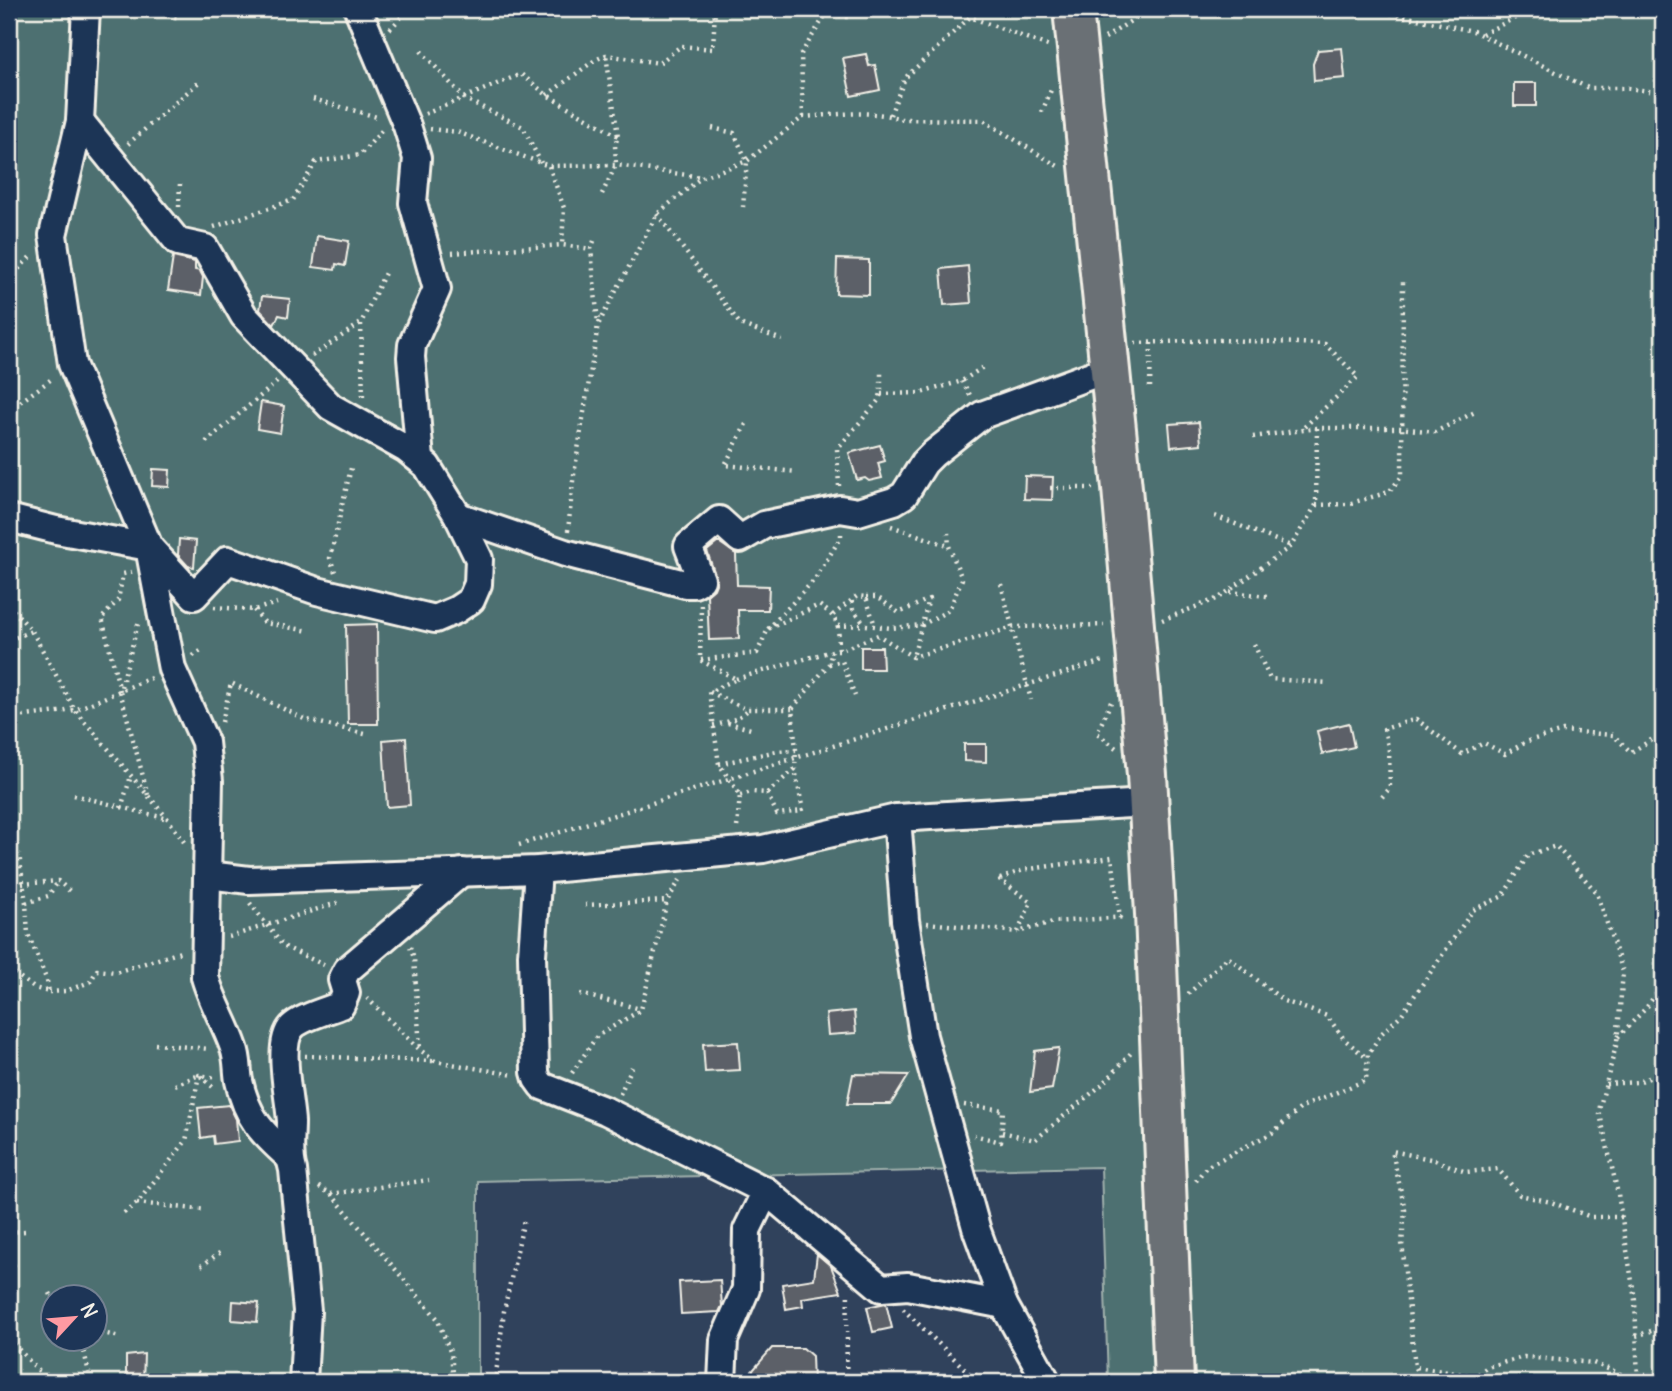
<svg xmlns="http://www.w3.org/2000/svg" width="1672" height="1391" font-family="Delius,sans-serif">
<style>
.green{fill:#4d7071;stroke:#a0b0ac;stroke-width:2;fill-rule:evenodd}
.building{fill:#5c6067;stroke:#f4f1e8;stroke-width:2}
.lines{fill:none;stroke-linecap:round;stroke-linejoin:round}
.minor-casing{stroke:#f4f1e8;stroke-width:32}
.primary-casing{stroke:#f4f1e8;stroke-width:44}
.path{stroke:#f4f1e8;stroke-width:4.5;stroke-dasharray:2 5;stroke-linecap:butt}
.minor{stroke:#1d3557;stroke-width:26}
.primary{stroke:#6b6f75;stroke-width:38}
</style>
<rect width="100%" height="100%" fill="#30425c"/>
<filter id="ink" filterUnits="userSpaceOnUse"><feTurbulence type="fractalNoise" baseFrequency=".0143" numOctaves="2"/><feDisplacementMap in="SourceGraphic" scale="14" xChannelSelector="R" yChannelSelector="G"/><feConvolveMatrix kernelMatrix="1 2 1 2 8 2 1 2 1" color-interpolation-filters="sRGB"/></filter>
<g filter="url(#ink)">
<path class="green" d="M9,9H1663V1382H1108L1101,1167L478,1181V1382H9ZM52,1296H94V1338H52Z"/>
<g class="building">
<path d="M1342,48L1345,78L1314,81L1313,64L1318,50Z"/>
<path d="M866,54L869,66L875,65L880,90L851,96L843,58Z"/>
<rect x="1514" y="83" width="22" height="23"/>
<path d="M317,236L349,241L345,266L336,264L335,270L313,267Z"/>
<path d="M173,257L195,262V270L200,271L203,277L201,295L168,290Z"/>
<path d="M837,259L869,260V295L836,294Z"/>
<path d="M968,266L971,303L944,305L941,269Z"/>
<path d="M262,296L290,299L288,317L279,315L274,325L260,310Z"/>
<path d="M261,402L284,406L280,433L257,429Z"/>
<path d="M1199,422L1201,444L1171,447L1169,424Z"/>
<path d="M880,445L885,461L878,463L882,478L869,481L865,478L857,480L849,453Z"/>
<path d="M153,469L170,470L169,487L152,486Z"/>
<path d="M1025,476L1053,477L1052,500L1024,499Z"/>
<path d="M179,539L196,541L194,567L188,566L178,555Z"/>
<path d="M717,543H720L736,554L737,585L769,586L768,610H738L739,639L709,640L707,595L714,589L717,581L707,551Z"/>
<path d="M377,624L378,724H348L346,625Z"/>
<path d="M861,647H882L883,669H861Z"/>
<path d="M1349,723L1354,747L1322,754L1317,731Z"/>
<path d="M406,738L410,805L387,807L383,740Z"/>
<path d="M964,744H986V762L964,761Z"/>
<path d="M854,1011L856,1033L828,1035L826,1014Z"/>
<path d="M738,1042L740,1070L705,1072L703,1044Z"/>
<path d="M1059,1048L1052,1089L1030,1092L1035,1051Z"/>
<path d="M853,1074L909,1075L891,1104H847Z"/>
<path d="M229,1105L236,1119L238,1141L214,1144L213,1136L201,1138L198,1108Z"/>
<path d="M817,1254L831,1266L841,1292L802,1298L803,1306L786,1309L782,1284L814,1279Z"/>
<path d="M720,1280L722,1306L719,1312L681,1314L679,1282Z"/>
<path d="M233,1301L259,1303L257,1322L232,1320Z"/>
<path d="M886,1303L892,1328L873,1332L867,1307Z"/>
<path d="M772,1348H803L812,1356L813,1382H766V1376H748Z"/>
<path d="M144,1354L143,1382H126V1356Z"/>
</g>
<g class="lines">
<g class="minor-casing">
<g id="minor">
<path d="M86,9L80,121L53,235L72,364L149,547L172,669L205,742L209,781L205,977C212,1002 226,1024 234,1048C238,1058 237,1070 239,1081C247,1118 262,1133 289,1157"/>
<path d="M358,9L407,126L417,158L413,203L437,289L412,345L411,357L420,459"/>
<path d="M458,516L565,553L685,584H694L701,580L688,546L719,520L740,539L764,525L840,509L858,512L894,501L904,495L924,463L933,454L982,415L1108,369"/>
<path d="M9,518L56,530L149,547L194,596L228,560L317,591L435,619L456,610L471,600L478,584L479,559L458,516L427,466L406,449L331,407L244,316L205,248L178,242L80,121"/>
<path d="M897,818L905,920L923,1036L977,1231L1004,1305L1047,1382"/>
<path d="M538,870L532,955L535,1072L537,1079L542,1086L606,1111L766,1191L881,1288L908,1286L1004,1305"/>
<path d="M208,875L249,880L538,870L763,849L897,818L1147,803"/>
<path d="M303,1382L307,1311L293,1170C288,1154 291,1139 291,1122C290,1100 276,1044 292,1027C300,1018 329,1010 341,1005L346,993L342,980L347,970L462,872"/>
<path d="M722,1382L724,1340L746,1289L747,1230L766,1191"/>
</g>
</g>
<g class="primary-casing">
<path id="primary" d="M1073,9L1122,488L1147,775L1155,914L1174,1382"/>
</g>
<g class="path">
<path d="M12,9L14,19"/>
<path d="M119,9L177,17"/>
<path d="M812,9L852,18"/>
<path d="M1370,9L1473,31L1588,88H1628L1663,93"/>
<path d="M390,29L409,9"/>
<path d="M1482,34L1519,16L1549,12L1552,9"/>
<path d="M1105,38L1149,9"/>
<path d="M421,51L465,99L523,127L541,163"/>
<path d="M547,95L595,60L606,55L659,63L681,46L713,49L715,9"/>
<path d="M313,99L377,117"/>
<path d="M1042,112L1051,90"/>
<path d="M425,114L521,74L547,95L618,136"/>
<path d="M890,115L905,78L970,17L1048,46"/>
<path d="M803,117C835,115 870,109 901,119L983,120L1061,168"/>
<path d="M712,128L734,133L747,161L743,207"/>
<path d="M430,129L457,132L549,166L616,165L701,177"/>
<path d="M128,144L199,82"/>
<path d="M549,166L564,208L562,245"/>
<path d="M602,194L616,165L615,145L618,136L606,55"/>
<path d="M179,207L180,183"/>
<path d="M657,214L740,324L782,340"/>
<path d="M214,227L293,200L316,162L360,155L384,128"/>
<path d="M594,241L591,249L598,324"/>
<path d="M452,253L562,245L591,249"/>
<path d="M9,279L32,255"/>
<path d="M361,324L363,399"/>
<path d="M1135,343L1222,340L1325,344L1358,377L1301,430"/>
<path d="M312,356L361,323L385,273"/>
<path d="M962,381L971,397"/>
<path d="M1150,387L1151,343"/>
<path d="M881,394L921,393L962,381L986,365"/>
<path d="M9,410L53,378"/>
<path d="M746,424L725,465L797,472"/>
<path d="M1253,437L1317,428"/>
<path d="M206,442L277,382"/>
<path d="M839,486L837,449L878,401L881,394V370"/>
<path d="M1050,488H1093"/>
<path d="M1316,505L1348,504L1389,492L1402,476L1403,280"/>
<path d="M1215,516L1291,546"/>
<path d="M891,526L949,546"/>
<path d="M568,531L573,481L598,325L657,214L702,177L747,161L803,117L801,54L828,11"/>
<path d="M335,572L330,558L351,468"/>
<path d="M1001,584L1031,700"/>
<path d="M1230,592L1267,596"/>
<path d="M866,597H877L899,613L929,599L913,657"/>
<path d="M852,601L853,609L865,625"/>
<path d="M9,605L32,631L75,710L168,819L184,842"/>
<path d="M701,605L700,660L736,679L709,692L719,764L740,795L737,828"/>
<path d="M214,607L254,610L277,603"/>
<path d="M254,610L265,623L309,631"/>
<path d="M833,615L857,596L866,597L875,626"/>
<path d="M1162,620L1219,598L1291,546L1316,505L1317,428H1400L1435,432L1475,412"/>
<path d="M138,624L120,691L148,795"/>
<path d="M838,626L865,625L892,628L922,625L949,610L962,579L949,546L948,533"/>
<path d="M768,629L815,579L841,537V530"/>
<path d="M9,640L32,631"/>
<path d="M1254,644L1270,679L1329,683"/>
<path d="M193,656L204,649"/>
<path d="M701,660L757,653L768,629L819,605C841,620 838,625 839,651"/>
<path d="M829,664L842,661L855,696"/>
<path d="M736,679L832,651H839L878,635L913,657L1014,627L1104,625"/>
<path d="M120,691L102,618L118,600L123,574L132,572"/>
<path d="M710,692L746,709H792"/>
<path d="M1111,702L1097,733L1116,748"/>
<path d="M9,718L75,710L151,678"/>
<path d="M222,722L231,683L304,719L369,735"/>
<path d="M728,723L751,729"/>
<path d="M713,725C727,723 738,719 749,709"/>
<path d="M1659,736L1663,742"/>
<path d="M719,764L777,751L796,750"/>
<path d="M767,793L795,769L796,750L792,709L829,664L832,651"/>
<path d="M74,795L168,819"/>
<path d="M740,795L752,792L767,793L777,814L803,811L795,769"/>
<path d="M1382,797L1390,788L1389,751L1384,729L1416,719L1462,754L1484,743L1505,754L1528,741L1563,731L1613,735L1631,752L1663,733"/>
<path d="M121,808L131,776"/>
<path d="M519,845L1106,660"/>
<path d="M999,879L1031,902L1018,932L1053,922L1126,917"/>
<path d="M1000,879L1023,870L1112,857L1120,918"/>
<path d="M22,884L58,881L72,893"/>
<path d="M26,903L48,896L58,882"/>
<path d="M250,903L283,946L324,965"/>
<path d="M585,905L667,901"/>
<path d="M927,923L1018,932"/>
<path d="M229,937L340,902"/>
<path d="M410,947L414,958L420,1049"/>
<path d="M9,969L34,988L49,992L47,981L28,934L26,903L19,854"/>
<path d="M49,992L66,991L90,982L97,970L116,972L184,951"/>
<path d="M580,994L641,1009"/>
<path d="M1188,994L1228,957L1284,1001L1327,1016L1344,1039L1368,1059"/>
<path d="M367,998L420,1050L435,1061L514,1075"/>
<path d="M1618,1037L1646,1008L1663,984"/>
<path d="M155,1044L210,1049"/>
<path d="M305,1056L433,1061"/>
<path d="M572,1073L597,1036L641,1010L667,901L680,880"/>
<path d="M1606,1084L1638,1082L1663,1073"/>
<path d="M175,1085L199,1075L215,1089"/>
<path d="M620,1094L632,1067"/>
<path d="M964,1105L1003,1110L1001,1142L974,1135"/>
<path d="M1002,1132L1035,1140L1105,1082L1131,1053"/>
<path d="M1196,1181L1206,1167L1272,1133L1302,1107L1366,1080L1368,1054L1382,1033L1402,1014L1473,910L1503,896L1528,855L1556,846L1597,893L1623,972L1617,1042L1599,1110L1618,1194L1635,1300L1638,1382"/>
<path d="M319,1187L331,1194L437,1318L451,1354L454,1382"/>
<path d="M331,1194L429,1180"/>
<path d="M137,1203L206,1210"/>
<path d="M124,1213L137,1203L186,1141L199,1075L217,1078"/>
<path d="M1622,1217H1591L1551,1202L1520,1195L1498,1169L1466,1172L1435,1160L1392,1151L1405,1210L1402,1243L1415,1367L1476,1376L1487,1367L1524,1357L1593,1363L1638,1381"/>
<path d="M9,1232L26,1231"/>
<path d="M9,1259L14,1265L9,1266"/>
<path d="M201,1266L221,1252"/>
<path d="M50,1293L52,1297"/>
<path d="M903,1309L969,1373L997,1382"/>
<path d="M9,1325L13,1341"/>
<path d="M94,1331L120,1337"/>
<path d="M1636,1336L1663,1327"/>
<path d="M81,1338L89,1373"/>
<path d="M9,1339L49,1382"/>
<path d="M1415,1368L1423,1382"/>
<path d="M197,1372L216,1382"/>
<path d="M495,1382L504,1311L524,1219"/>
<path d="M846,1382L848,1292"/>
</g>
<use href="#minor" class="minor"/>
<use href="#primary" class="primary"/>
</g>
</g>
<rect width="1672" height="1391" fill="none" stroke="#1d3557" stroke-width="35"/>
<rect x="18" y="18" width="1637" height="1356" fill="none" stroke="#f4f1e8" stroke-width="2.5" filter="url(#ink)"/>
<g transform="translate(74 1318) rotate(64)"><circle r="33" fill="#1d3557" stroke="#738091" stroke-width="2"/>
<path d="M0-5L12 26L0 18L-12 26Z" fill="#ff9aa2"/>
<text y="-10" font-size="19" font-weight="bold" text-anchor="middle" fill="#f4f1e8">N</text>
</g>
</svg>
